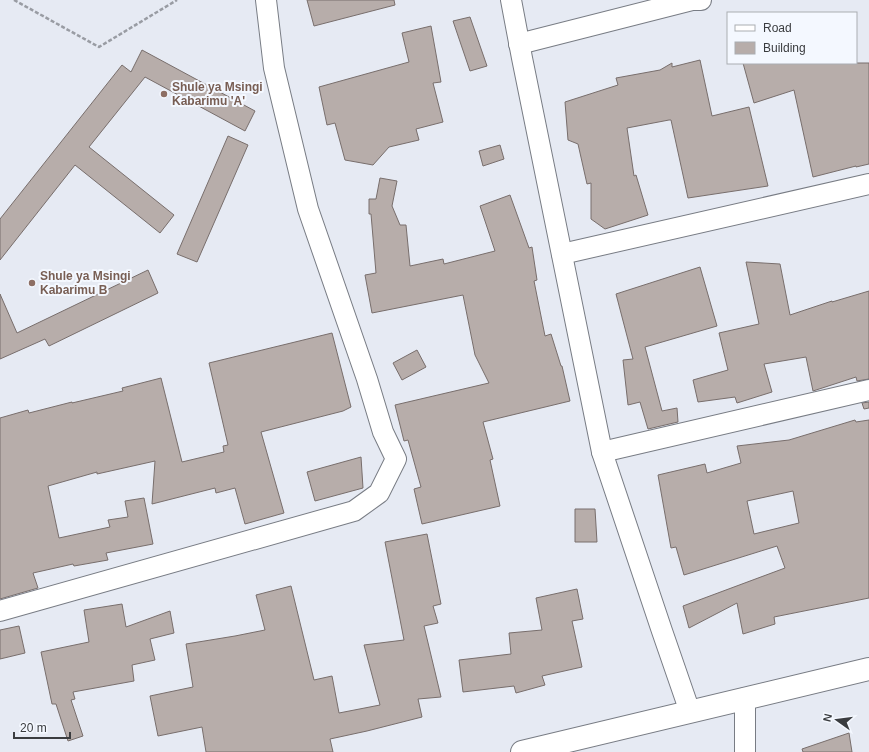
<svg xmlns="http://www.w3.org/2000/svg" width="869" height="752" font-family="Helvetica,sans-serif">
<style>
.building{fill:#b7adaa;stroke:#786e6c;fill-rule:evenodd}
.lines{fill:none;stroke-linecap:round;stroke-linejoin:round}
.street-casing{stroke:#787c84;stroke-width:22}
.highway-casing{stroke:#787c84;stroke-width:24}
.path{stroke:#999ca3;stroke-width:2.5;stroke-dasharray:4 2;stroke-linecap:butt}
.street{stroke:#fff;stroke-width:20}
.highway{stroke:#fff;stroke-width:22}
.education-dot{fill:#8d6e63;stroke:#f4f8ff;stroke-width:1.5}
.labels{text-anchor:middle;stroke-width:4;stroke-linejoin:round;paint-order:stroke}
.education-label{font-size:12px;font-weight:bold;fill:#785e54;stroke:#f4f8ff;text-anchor:start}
</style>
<rect width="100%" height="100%" fill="#e6eaf3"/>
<g class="building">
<path d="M307,0H394L395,5L314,26Z"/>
<path d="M470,17L487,66L470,71L453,21Z"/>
<path d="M431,26L441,82L433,83L443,122L416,129L419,140L389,147L373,165L345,160L335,123L327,125L319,87L409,62L402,33Z"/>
<path d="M142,50L255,111L245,131L145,77L89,147L174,215L160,233L75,165L0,260V219L122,65L131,72Z"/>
<path d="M700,60L712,116L749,107L768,186L688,198L671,120H669L627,128L634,176L636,175L648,215L605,229L591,219V183L587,184L578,144L568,140L565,102L618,85L616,78L660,70L672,63V67Z"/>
<path d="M743,63H869V164L856,167V166L813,177L794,90L754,103Z"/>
<path d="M228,136L248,145L197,262L177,254Z"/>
<path d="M500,145L504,159L483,166L479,151Z"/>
<path d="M380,178L397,181L392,206L400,225H406L410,266L443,259L444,264L495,251L480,206L510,195L529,248L532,247L537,280L534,281L545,336L551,334L561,366H562L570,401L483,422L493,459L490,460L500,506L422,524L414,489L421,487L408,440L404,441L395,405L489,383L475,355L463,295L372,313L365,275L376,273L371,214H369V199H376Z"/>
<path d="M746,262L780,264L790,315L832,301V302L869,291V379L857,381L856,377L813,391L806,357L764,364L772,392L737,403L735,397L698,402L693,380L728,370L719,333L759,324Z"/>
<path d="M700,267L717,326L645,347L662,411L677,408L678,422L648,429L640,402L628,405L623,360L633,359L616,294Z"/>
<path d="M148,270L158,293L49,346L45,339L0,359V294L17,333Z"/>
<path d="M332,333L351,407L343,411L261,432L284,513L245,524L235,488L216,493L215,488L152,504L155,461L97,474V472L48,486L59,538L110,527L108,520L128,517L125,501L144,498L153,544L106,553L108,560L74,566L73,564L33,573L38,588L0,599V418L28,410L29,413L72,402V403L123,391L122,388L161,378L182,462L224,452L223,446L228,445L209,363Z"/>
<path d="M417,350L426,367L402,380L393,363Z"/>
<path d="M869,402V408L864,409L862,403Z"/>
<path d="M855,420L856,422L869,420V598L774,617L775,624L743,634L737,603L689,628L683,606L785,568L777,546L684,575L676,547L671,548L658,475L705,464L707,473L741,463L737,446L789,440ZM793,491L799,523L754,534L747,501Z"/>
<path d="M361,457L363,488L315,501L307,472Z"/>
<path d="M575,509H595L597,542H575Z"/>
<path d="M427,534L441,604L433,606L438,623L424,626L441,697L418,699L422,717L367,731L330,739L333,752H206L202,727L158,736L150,696L193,687L186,644L235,636L265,630L256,595L291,586L314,680L332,676L339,713L380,705L364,645L404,640L385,542Z"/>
<path d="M577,589L583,619L572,621L582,667L542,676L545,685L516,693L514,686L463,692L459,660L511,654L509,633L542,630L536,598Z"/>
<path d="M122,604L126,627L170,611L174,633L150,639L155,660L132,665L134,681L73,692L75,699L71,700L83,736L68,741L56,704H52L41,652L89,642L84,610Z"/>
<path d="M19,626L25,653L0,659V630Z"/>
<path d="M849,733L852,752H803L802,749Z"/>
</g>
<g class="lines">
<g class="street-casing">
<g id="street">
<path d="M511,0L522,58L602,452L662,631L690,712"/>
<path d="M519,44L692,0H701"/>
<path d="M562,254L869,184"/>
<path d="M602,452L869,390"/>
<path d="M0,611L354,511L379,493L396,459L383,432L367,379L308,209L274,68L266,0"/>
<path d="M745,698V752"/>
</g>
</g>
<g class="highway-casing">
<path id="highway" d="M522,752L869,669"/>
</g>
<path class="path" d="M14,0L99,47L177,0"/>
<use href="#street" class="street"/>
<use href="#highway" class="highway"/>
</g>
<g class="education-dot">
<circle cx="164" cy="94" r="4"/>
<circle cx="32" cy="283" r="4"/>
</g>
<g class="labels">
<g class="education-label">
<text x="172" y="91">Shule ya Msingi<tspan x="172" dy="14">Kabarimu 'A'</tspan></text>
<text x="40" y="280">Shule ya Msingi<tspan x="40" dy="14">Kabarimu B</tspan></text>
</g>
</g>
<rect x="727" y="12" width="130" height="52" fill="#f4f8ff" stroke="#aaadb2"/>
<rect x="735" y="25" width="20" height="6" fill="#ffffff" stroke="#aaadb2"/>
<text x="763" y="32" font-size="12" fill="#3a3c3f">Road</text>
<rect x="735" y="42" width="20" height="12" fill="#b7adaa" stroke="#aaadb2"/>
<text x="763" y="52" font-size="12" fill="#3a3c3f">Building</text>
<g transform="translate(837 720) rotate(284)" stroke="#f4f8ff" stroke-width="3" paint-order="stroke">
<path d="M0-3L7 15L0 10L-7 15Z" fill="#3a3c3f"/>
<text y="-6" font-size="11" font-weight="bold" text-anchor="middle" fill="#3a3c3f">N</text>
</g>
<path d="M14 732v6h56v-6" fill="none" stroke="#3a3c3f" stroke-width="2"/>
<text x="20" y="732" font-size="12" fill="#3a3c3f" stroke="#f4f8ff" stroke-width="3" paint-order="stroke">20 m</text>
</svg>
